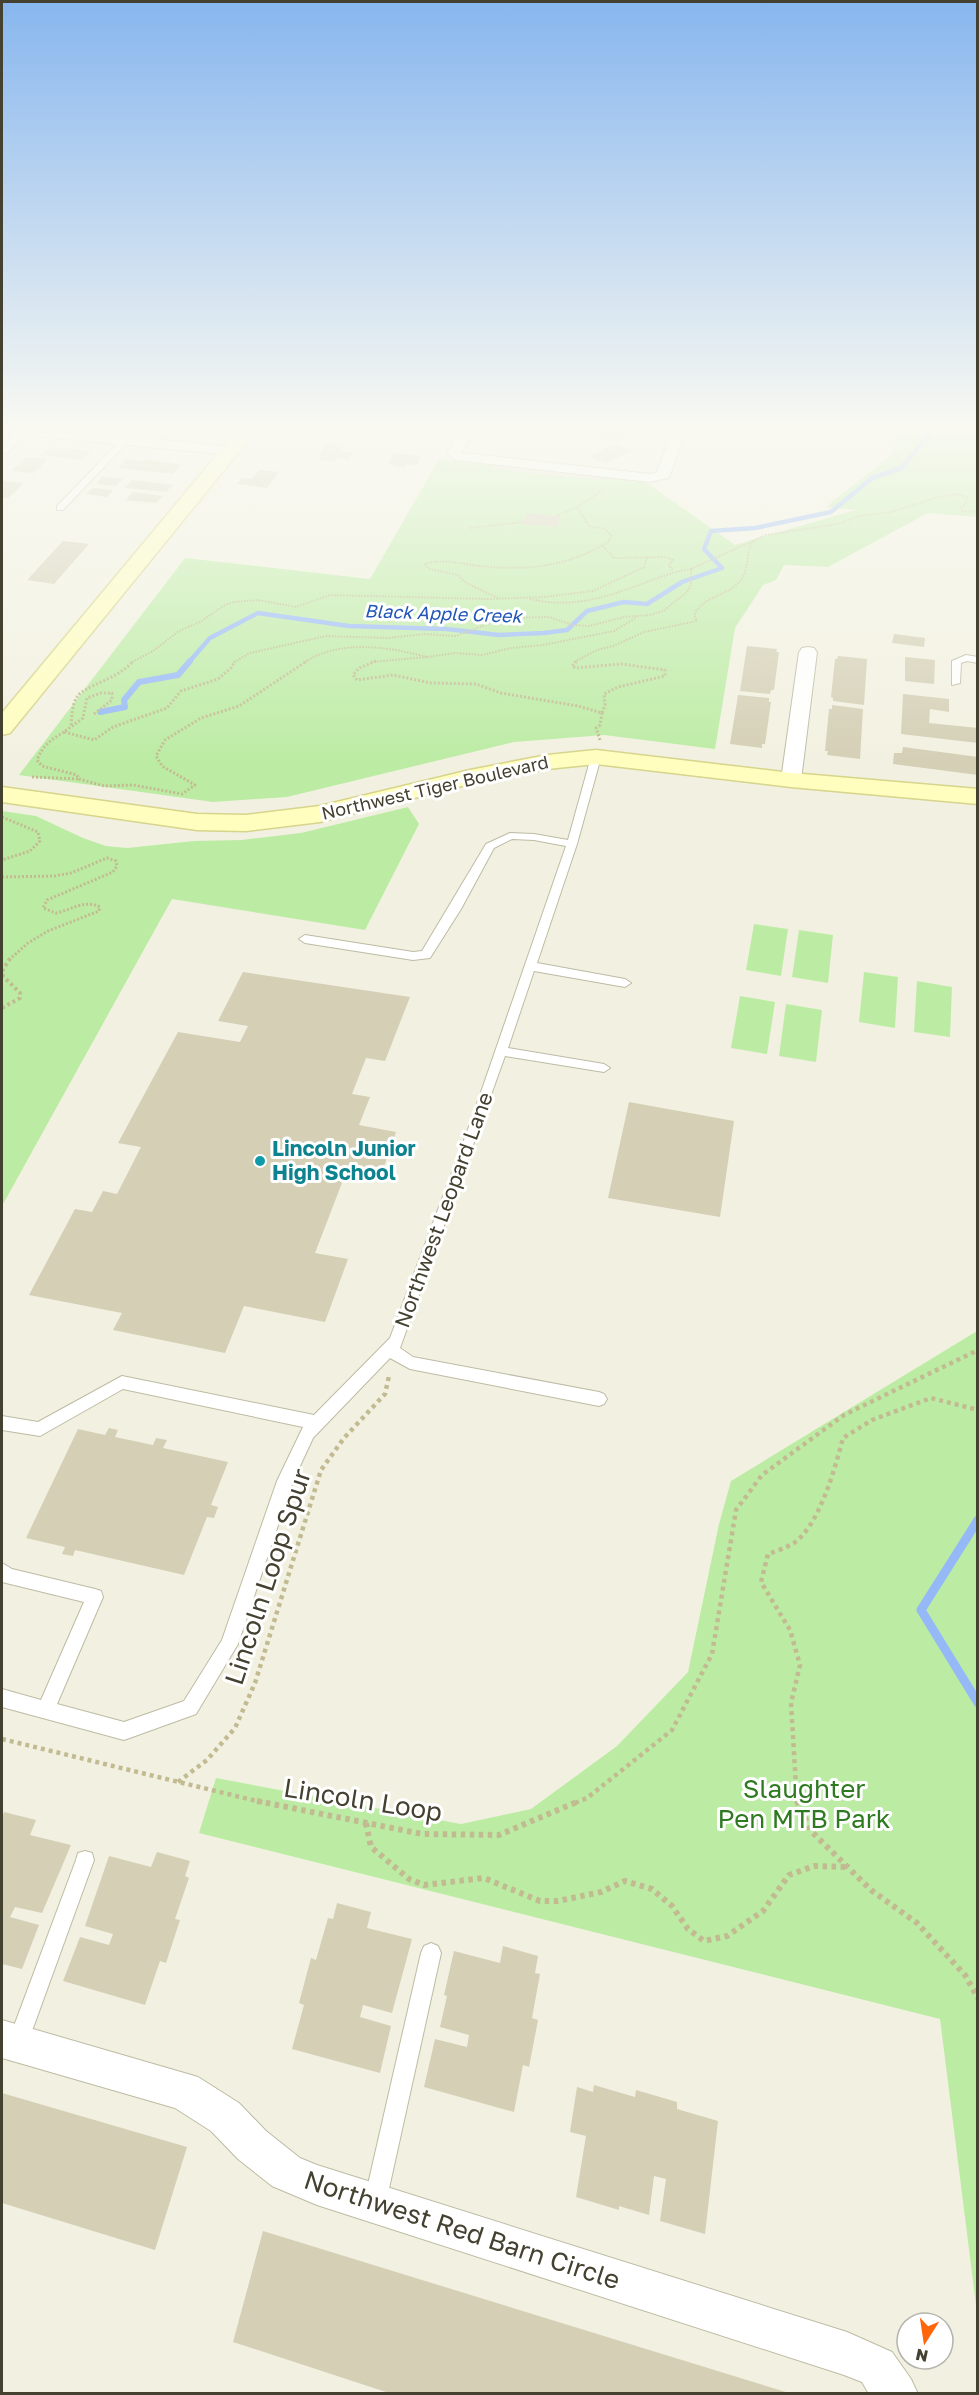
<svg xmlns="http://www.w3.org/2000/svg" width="979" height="2395" font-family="'Golos Text',sans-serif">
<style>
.green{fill:#bceca4}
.parking{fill:#e2e0da}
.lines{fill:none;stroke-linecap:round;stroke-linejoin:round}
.stream-far2{stroke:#95b9f7;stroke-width:4.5}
.stream-far1{stroke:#95b9f7;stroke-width:6}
.stream{stroke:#95b9f7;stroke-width:9}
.building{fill:#d4cfb5}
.lane-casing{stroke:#bebba3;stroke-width:2}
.street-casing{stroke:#bebba3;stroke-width:2}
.secondary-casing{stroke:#d7d48b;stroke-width:3}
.path-far4{stroke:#c2bb92;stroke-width:2;stroke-dasharray:1.5 1.5;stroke-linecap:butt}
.path-far3{stroke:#c2bb92;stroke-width:3;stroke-dasharray:2 2;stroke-linecap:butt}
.path-far2{stroke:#c2bb92;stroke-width:4;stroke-dasharray:3 3;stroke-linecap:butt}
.path-far1{stroke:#c2bb92;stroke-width:4.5;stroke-dasharray:4 4;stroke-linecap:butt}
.path{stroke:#c2bb92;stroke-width:6;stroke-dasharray:4.5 4.5;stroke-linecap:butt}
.lane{fill:#fff;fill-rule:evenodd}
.street{fill:#fff;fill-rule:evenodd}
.secondary{fill:#fffebe;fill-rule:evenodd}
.culture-dot{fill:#0f9aa8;stroke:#fff;stroke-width:2}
.labels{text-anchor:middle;stroke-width:6;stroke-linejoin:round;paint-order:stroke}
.far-water-label{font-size:18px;font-style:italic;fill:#2257b8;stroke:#fff}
.far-street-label{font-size:18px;fill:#444131;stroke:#fff}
.culture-label{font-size:21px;font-weight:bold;fill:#0d838f;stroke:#fff;text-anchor:start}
.street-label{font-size:21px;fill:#444131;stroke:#fff}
.near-street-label{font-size:26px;fill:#444131;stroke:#fff}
.near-park-label{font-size:26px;fill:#2e7a20;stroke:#fff}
</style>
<rect width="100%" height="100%" fill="#f2f1e1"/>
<g class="green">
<path d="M902,426H977V517L928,513L828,567L784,565L776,580L763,585L735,628L715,749L604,735L514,742L287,797L213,802L19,775L185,558L370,579L439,459L644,481L735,545L855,510L826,507L891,455Z"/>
<path d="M408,807L419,824L365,930L172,899L2,1206V811L36,816L83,838L106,846L127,848L194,841L241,840L301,833Z"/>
<path d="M754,924L788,929L781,976L746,970Z"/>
<path d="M799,930L833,935L828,983L792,977Z"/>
<path d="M864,972L898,977L895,1028L859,1022Z"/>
<path d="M917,981L952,987L950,1037L914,1032Z"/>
<path d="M740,996L775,1002L767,1054L731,1048Z"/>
<path d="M786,1004L822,1010L816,1062L779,1056Z"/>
<path d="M977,1331V2313L940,2019L199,1833L216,1778L461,1824L531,1809L617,1746L688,1672L719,1524L731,1481Z"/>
</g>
<path class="parking" d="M494,465L600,477L599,480L492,469Z"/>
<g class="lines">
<path class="stream-far2" d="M189,662L210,638L258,613L349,626L447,629L499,635L544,633L567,630L587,611L624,602L647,604L682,582L722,568L704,549L711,531L755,528L831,512L872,478L901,468L926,439L932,426"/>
<path class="stream-far1" d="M100,712L125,707L124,700L139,682L178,675L190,661"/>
<path class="stream" d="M978,1520L921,1610L978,1703"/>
</g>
<g class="building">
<path d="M396,426H425L422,432L394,430Z"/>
<path d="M606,426H629L625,439L602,437Z"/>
<path d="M327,444L344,445L340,451L354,452L348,460L337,458L335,462L319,460L322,457H318Z"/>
<path d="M613,444L633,450L607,463L589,457Z"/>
<path d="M50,447L91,451L83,460L40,455Z"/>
<path d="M394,453L421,456L416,466L407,465L405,468L387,464Z"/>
<path d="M26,457L48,459L34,473L11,471Z"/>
<path d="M126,459L144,461L146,459L181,465L173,474L118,468Z"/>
<path d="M259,470L279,472L267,488L237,484L242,478L252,479Z"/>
<path d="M102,477L123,479L116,486L96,484Z"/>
<path d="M132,480L173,485L166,492L125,488Z"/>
<path d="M4,481L24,483L8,498H2V483Z"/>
<path d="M93,488L113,490L107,497L86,494Z"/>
<path d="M133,492L163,496L156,503L126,500Z"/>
<path d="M527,513L556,516H561L557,527L522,524Z"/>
<path d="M63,541L89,544L54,584L27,580Z"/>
<path d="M894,634L925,638L924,647L892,643Z"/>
<path d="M747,646L777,649L776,652H779L774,690H771L770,694L740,691Z"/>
<path d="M838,656L867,659L864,705L833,701V698L831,697L835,659H837Z"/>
<path d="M905,657L935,660L934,684L905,681Z"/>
<path d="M903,694L949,699V712L930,709L929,723L978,728V743L901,734Z"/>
<path d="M738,695L769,698V702H771L765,744H762V748L730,744Z"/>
<path d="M832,705L863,709L860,759L827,755L828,751H825L829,709H832Z"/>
<path d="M903,747L978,757V775L893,764L894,753H902Z"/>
<path d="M243,972L410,997L385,1061L366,1058L352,1094L370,1097L359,1125L396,1132L379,1181L345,1175L315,1253L348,1259L325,1322L244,1306L225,1353L113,1330L122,1313L29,1295L75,1209L92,1212L103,1191L117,1194L141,1147L118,1143L178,1032L240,1042L248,1026L218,1021Z"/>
<path d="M629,1102L734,1121L720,1217L608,1198Z"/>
<path d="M109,1428L118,1430L115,1437L153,1445L156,1438L167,1440L163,1448L228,1462L211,1505L218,1507L214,1518L207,1517L184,1575L75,1550L73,1556L62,1554L65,1547L26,1538L78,1429L105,1435Z"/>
<path d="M4,1812L36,1820L30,1835L71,1845L42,1913L15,1907L10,1917L39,1925L22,1969L2,1964V1818Z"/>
<path d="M157,1852L190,1861L185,1876L189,1878L175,1919L180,1920L166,1963L160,1961L145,2005L63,1981L80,1937L109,1945L113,1934L85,1926L109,1856L151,1867Z"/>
<path d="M337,1903L371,1912L367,1928L412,1939L392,2013L363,2005L360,2017L391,2026L380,2073L292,2049L304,2005L299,2003L311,1958L316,1960L328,1918L333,1919Z"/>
<path d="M503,1946L538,1956L535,1973L540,1974L532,2018L538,2020L529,2067L523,2065L514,2112L424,2087L435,2039L467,2047L469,2035L440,2027L447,1996L444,1995L454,1951L500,1963Z"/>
<path d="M594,2085L635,2097L636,2090L677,2102V2109L718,2121L705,2234L660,2221L666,2179L654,2176L649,2215L619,2206V2210L576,2197L586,2136L570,2132L577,2087L593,2092Z"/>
<path d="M2,2093L187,2147L155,2250L2,2203Z"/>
<path d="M263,2231L789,2393L788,2394H392L233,2342Z"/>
</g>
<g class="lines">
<g class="lane-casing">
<g id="lane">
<path d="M123,438L130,440L63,510H57V506Z"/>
<path d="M966,655L978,657V663L967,661L961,663L960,683L952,685V661Z"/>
<path d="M596,754L601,757L577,844L537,963L625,979L631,983L625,987L534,971L508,1048L604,1064L610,1068L604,1072L505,1056L400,1348L413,1357L599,1392L604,1394L607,1399L604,1404L599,1406L410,1369L390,1358L313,1438L293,1481L238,1644L196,1714L124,1740L2,1707V1689L41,1700L84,1602L2,1582V1563L12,1569L95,1589L101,1591L103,1597L57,1704L124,1722L184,1701L222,1640L277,1481L303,1427L123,1389L40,1436L2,1430V1416L38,1422L122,1376L314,1415L390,1338L470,1124L566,846L534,840L512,839L494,848L461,909L430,958L413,960L305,943L299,939L305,935L413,952L422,951L486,844L510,833L534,834L568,840L591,757Z"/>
<path d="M85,1851L92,1853L94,1860L28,2042L25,2049L18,2052L11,2049L8,2042L76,1860L78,1853Z"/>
<path d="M431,1943L438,1946L441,1953L386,2202L383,2210L375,2213L367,2210L364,2202L421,1953L424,1946Z"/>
</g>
</g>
<g class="street-casing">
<g id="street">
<path d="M2,426H34L230,447L237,451L230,455L26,435L7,453L2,454V443L12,433L2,432Z"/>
<path d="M463,426H477L462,452L464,453L650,474L657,472L674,426H688L670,475L668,478L650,482L455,460L447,453Z"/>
<path d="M808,647L814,648L817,652L801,780L798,784H784L781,780L799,652L802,648Z"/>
<path d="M2,2020L198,2077L239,2103L266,2131L300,2158L317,2165L847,2332L892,2352L911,2379L918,2394H869L862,2382L844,2375L317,2205L272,2186L238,2159L211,2131L175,2108L2,2058Z"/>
</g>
</g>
<g class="secondary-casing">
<g id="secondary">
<path d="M241,426H260L10,733L2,735V713Z"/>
<path d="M596,750L791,773L978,789V804L791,787L596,764L547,769L470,784L320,822L246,831L197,830L2,802V787L197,814L246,815L320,806L470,770L547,755Z"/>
</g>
</g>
<g class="path-far4">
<path d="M556,516L577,507"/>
<path d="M470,528L523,522"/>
<path d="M603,546L614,558L666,557L673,560L669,565L673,571"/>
<path d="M498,598L466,583L458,575L430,569L424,564C443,558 461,564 480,566C526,571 571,567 610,540L611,535L605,529L589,526L577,507L604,489"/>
<path d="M530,599C572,609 608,597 647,582C661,577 675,571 691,569"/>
<path d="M427,657L455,653L482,655L511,648L543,645L614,631L637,617"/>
<path d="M132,662L153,651L179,631L200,622L225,605L234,602L258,600L296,607L330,595L487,599L544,597L593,591L644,567L647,557"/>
<path d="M234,662L250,653L326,636L387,638L425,634L456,636L504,618L549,617L573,625L589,626L624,617L650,615L663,611L687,592L691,585V569L766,535L838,524L859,516L891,512L935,498L957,494L967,497L966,503L960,509L962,511L978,512"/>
<path d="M305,662C340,639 389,647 427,657L371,662"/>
<path d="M574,662L597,650L613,646L644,632L697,621L694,615C702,596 728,596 740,581C750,569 745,552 754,540"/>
</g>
<g class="path-far3">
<path d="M376,661L359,668L353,675L357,680L393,675L431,683L476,684L501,693L578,706L602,713L605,705L604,694L618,687L665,676V670L621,664L575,668L572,666L577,661"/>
<path d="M94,714L112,700V693H101L87,698L83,718L64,732L94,740L113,727L167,708L181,691L218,679L231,668L235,661"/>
<path d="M71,725C72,716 72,704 77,697C83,686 119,679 133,661"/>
<path d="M64,732C52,739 42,746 37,760L42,766L77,775L79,779L104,786L133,785L182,794L195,785L162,766L156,756L165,740L201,718L239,706L307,661"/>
<path d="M600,740L596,728L600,725L602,713"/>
<path d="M32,777L79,779"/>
<path d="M2,817L38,832L40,841L30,851L2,860"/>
<path d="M2,877L54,876L71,873L107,858L116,861L117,866L113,872L47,900L43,908L56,913C72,910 84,899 100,907L99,911L48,931L28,943L10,959"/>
</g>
<g class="path-far2">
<path d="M2,971L11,957"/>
<path d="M2,975L20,993V998L2,1008"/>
</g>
<g class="path-far1">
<path d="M2,1739L265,1803"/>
<path d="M178,1782L207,1760L235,1728L255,1683L321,1470L344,1438L385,1394L389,1376"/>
<path d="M575,1803L587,1798L672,1730L712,1654L736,1510L762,1475L844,1415L978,1350"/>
<path d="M797,1803L791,1703L800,1665L790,1630L761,1582L768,1554C776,1551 786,1548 794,1543C820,1524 835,1468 843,1438L872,1420L931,1398L978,1410"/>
</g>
<g class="path">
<path d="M257,1801L422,1834L499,1835L579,1801"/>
<path d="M797,1801L811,1831L871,1890L917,1923L965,1975L978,1998"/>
<path d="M366,1823L371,1847L409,1879L424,1885L484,1878L540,1901H558L601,1892L625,1881L652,1889L672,1906L688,1929L704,1941L727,1936L763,1911L789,1875L814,1866L847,1867"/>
</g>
<use href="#lane" class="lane"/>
<use href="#street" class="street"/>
<use href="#secondary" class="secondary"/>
</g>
<linearGradient id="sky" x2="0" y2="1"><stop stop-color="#87b6ee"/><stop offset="0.56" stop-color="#f9f9f2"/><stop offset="1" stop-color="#f9f9f2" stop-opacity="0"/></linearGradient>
<rect width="979" height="762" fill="url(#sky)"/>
<circle class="culture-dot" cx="260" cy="1161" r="6"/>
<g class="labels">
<g class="far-water-label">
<text transform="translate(443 614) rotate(2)" y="6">Black Apple Creek</text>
</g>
<g class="far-street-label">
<text transform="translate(435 788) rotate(-13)" y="6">Northwest Tiger Boulevard</text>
</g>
<g class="culture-label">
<text x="272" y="1156">Lincoln Junior<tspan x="272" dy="24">High School</tspan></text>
</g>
<g class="street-label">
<text transform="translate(444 1210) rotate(-70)" y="7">Northwest Leopard Lane</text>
</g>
<g class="near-street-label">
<text transform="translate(268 1577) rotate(-72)" y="9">Lincoln Loop Spur</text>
<text transform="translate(363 1800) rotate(9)" y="9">Lincoln Loop</text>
<text transform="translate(462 2230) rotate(18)" y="9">Northwest Red Barn Circle</text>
</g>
<g class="near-park-label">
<text x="804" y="1798">Slaughter<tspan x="804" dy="30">Pen MTB Park</tspan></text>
</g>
</g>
<rect width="979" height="2395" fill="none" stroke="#444131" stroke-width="6"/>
<g transform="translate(925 2341) rotate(192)"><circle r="28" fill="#ffffff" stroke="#b4b3ad" stroke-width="1.5"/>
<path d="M0-4.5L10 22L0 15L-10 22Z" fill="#ff660b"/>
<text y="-9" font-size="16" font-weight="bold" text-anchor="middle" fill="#444131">N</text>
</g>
</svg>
